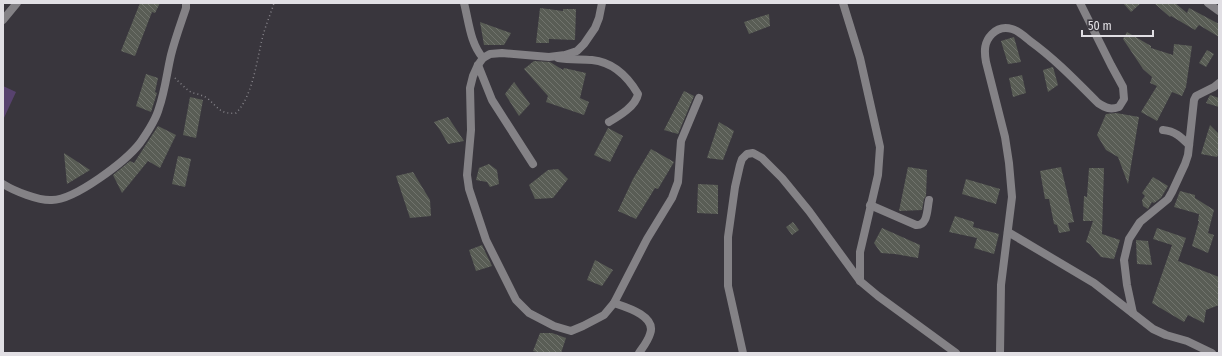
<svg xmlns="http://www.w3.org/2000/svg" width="1222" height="356" font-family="'Fira Sans Condensed',sans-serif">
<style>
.green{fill:#57426e}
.building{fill:url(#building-back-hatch)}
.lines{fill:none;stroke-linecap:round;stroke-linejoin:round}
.path{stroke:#86848a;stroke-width:1.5;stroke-dasharray:1 3;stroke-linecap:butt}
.minor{stroke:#848286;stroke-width:8}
</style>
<defs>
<pattern id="building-back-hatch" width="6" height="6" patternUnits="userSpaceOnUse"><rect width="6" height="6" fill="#595d55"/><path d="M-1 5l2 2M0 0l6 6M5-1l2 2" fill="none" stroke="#71746d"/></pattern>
</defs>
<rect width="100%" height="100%" fill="#39363d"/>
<path class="green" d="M3,86L16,92L3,120Z"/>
<g class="building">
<path d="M140,3H160L155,13L152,12L135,56L121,51Z"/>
<path d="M1123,3H1141L1131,12Z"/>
<path d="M1154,3H1175L1187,13L1189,8L1219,24V37L1199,25L1195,30L1171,16L1170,17Z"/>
<path d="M540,8L563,11V9H576L575,40L549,39V43H536Z"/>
<path d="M769,14L770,26L749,34L744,22Z"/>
<path d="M480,22L511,33L504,45H484Z"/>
<path d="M1127,32L1151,46V48L1173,55L1174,44L1192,46L1186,87L1182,96L1172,92L1157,121L1141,112L1157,86L1150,83L1152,77L1143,69L1123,39Z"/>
<path d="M1014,37L1021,62L1008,64L1001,41Z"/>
<path d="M1207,50L1214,54L1206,67L1199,63Z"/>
<path d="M534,61L550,62L563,70L564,68L586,73L580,98L589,102L584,115L546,102L548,96L524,69Z"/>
<path d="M1053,67L1058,85L1048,92L1043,70Z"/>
<path d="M146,74L158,78L155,92L157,93L151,112L136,106Z"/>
<path d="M1022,75L1026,93L1013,97L1009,78Z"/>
<path d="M514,82L530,104L519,116L505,94Z"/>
<path d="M684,91L694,96L678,134L664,130Z"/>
<path d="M1210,95L1219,98V107L1206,103Z"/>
<path d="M190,97L203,100L196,138L183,135Z"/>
<path d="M1116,113L1139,117L1128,184L1118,157L1106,150L1097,135L1106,114Z"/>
<path d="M448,117L464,141L448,144L440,130L434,122Z"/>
<path d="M719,122L734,131L723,160L707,158Z"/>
<path d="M1210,125L1219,134V152L1217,157L1201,154Z"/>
<path d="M158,126L176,135L160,168L148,161L122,193L113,175L130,161L134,163Z"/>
<path d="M608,128L623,136L610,162L594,155Z"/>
<path d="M651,149L674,162L658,189L655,188L636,219L618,211L633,179Z"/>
<path d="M64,153L90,170L67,184Z"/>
<path d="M178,156L191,159L185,187L172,184Z"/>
<path d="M489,164L497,170L499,184L490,187L487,182L476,180L479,168Z"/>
<path d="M908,167L927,170L926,196L924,199L922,210L899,211Z"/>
<path d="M1061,167L1074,222L1068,223L1070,231L1059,233L1057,225L1054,224L1049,199H1045L1040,171Z"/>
<path d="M1089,168H1104L1102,234L1120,240L1114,259L1101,257L1090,244L1086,242L1093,221H1083L1084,196L1087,197Z"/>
<path d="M558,169L568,179L553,198L535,199L529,185L548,170Z"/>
<path d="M413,172L430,200L431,216L410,218L396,176Z"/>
<path d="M1153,177L1168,186L1161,198L1154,203L1152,202L1148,209L1143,206L1142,200L1145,196L1142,193Z"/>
<path d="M966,179L1000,189L996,204L962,194Z"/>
<path d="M698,184L718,185V214L697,213Z"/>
<path d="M1180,191L1195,195V198L1214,210L1208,233L1214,235L1208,253L1192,246L1199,221H1198L1199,214L1174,207Z"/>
<path d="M955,216L974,222L973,227L999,234L994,254L974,248L977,238L949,232Z"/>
<path d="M793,222L799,230L792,235L786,227Z"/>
<path d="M882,228L920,245L918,258L895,254L881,253L874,243Z"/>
<path d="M1157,228L1186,238L1178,261L1219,277V305L1206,310L1204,323L1188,315L1184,322L1152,303L1172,245L1153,239Z"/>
<path d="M1136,240L1148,241L1152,265L1137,264Z"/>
<path d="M482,245L492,266L476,271L469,250Z"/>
<path d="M595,260L613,270L602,286L587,280Z"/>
<path d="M540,333H552L566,338L561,353H540L533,351Z"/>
</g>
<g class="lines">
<path class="path" d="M175,78C179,82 184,87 189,91C194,94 201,94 207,98C217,106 220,115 236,113C254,95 257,56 264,32C267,22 271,13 274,3"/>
<g class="minor">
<path d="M464,3C469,22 470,43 483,58"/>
<path d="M602,3L599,18L595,28L584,44L577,51L565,55L549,57L502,53L490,54L483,58L478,65L473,76L470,88L471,130L467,175L469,189L486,240L516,300L529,313L554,326L571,331L583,326L604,315L614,303L647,239L672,198L678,182L681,141L699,98"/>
<path d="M843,3L860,58L880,147L878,175L860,252V281"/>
<path d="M1208,3L1219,11"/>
<path d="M3,20L17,3"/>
<path d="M558,58C570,60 581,59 592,60C613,62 628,77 638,94C636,106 619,116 609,122"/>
<path d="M478,65L492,100L533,164"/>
<path d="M1163,130C1175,131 1181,137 1189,145"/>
<path d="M3,184C14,191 39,201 52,200C75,200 126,161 140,143C147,133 156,120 159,108C165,91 167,72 171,55C175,39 181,23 186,8V3"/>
<path d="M870,205L916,225C928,226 927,209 929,200"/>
<path d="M1008,232L1094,283L1153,329L1166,335L1187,341L1212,353"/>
<path d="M614,303C626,307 657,316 650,334C648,341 643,347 639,353"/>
<path d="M1133,313L1127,285L1124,260L1129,239L1140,222L1168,199L1172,192L1185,164L1188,155L1194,100L1196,96L1214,87L1219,83"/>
<path d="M743,353L728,286V237L735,187L740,165L742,159L747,154L753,153L762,158L782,178L809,211L860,281L878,296L956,353"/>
<path d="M1000,353L1001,285L1012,197L1009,163L1005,137L986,62C984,51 984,42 992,34C998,28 1005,27 1012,29C1019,31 1024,36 1030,41C1055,59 1076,81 1098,103C1106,108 1110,110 1119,107L1124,99L1123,87L1111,65L1080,3"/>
</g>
</g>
<rect width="1222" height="356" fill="none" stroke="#e1dfe4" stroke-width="8"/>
<path d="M1082 30v6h71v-6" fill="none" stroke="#e1dfe4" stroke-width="2"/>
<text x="1088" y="30" font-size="12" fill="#e1dfe4" stroke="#39363d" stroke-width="3" paint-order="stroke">50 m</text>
</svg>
